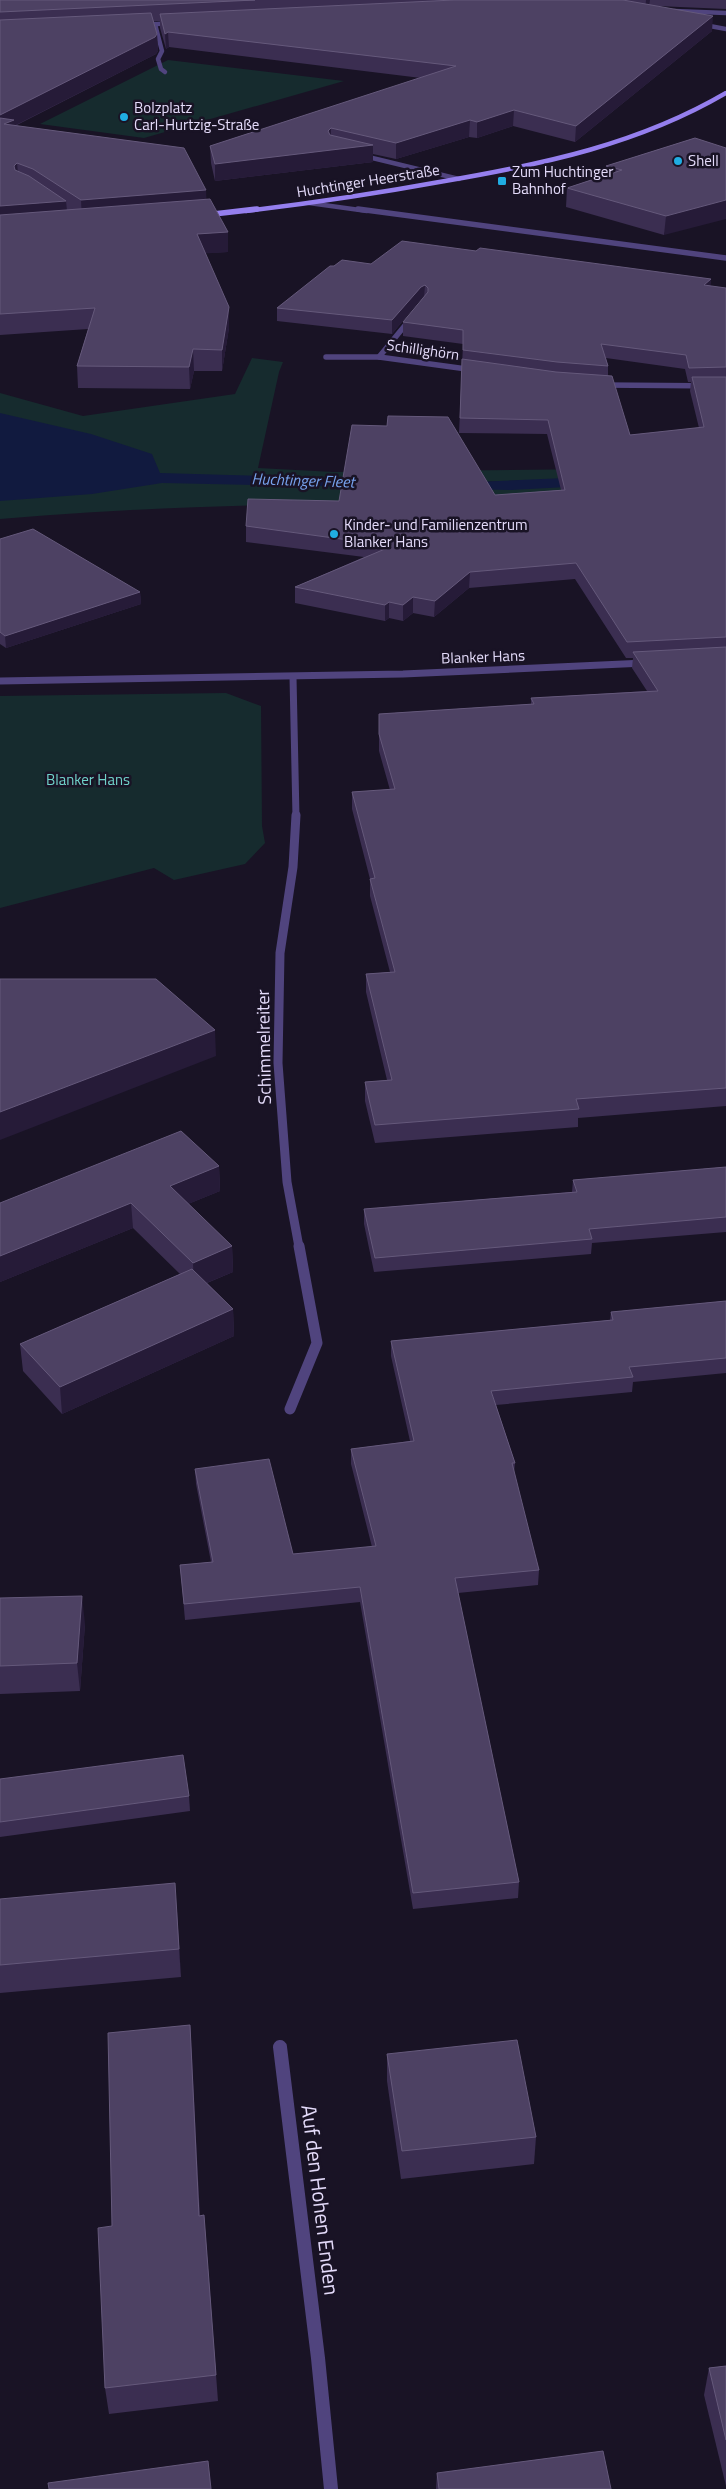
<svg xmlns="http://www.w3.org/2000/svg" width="726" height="2489" font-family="'Titillium Web',sans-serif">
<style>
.green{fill:#162b2e}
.water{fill:#111a3f}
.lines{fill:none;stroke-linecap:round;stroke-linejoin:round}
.service-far1{stroke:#50447e;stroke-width:4.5}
.service{stroke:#50447e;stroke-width:5.5}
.minor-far5{stroke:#50447e;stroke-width:4.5}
.minor-far4{stroke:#50447e;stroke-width:5.5}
.minor-far3{stroke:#50447e;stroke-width:7}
.minor-far2{stroke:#50447e;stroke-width:9}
.minor-far1{stroke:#50447e;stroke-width:11}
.minor{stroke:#50447e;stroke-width:14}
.tertiary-far1{stroke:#50447e;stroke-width:4.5}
.tertiary{stroke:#50447e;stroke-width:5.5}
.secondary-far1{stroke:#957fee;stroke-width:4.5}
.secondary{stroke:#957fee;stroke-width:5.5}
.wall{fill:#3b2e51;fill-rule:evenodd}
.shaded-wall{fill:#261b38}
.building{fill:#4d4163;stroke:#65597b}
.poi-dot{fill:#20ade2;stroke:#191325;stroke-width:2}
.labels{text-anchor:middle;stroke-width:5;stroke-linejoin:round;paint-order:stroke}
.far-poi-label{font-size:15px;fill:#e4dbfa;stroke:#191325;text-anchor:start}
.far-street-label{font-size:15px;fill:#e4dbfa;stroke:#191325}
.far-park-label{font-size:15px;fill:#70d2ca;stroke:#191325}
.far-water-label{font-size:16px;font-style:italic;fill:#77a2ed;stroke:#191325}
.street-label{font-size:18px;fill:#e4dbfa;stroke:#191325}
.near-street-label{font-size:21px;fill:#e4dbfa;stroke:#191325}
</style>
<rect width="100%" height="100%" fill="#191325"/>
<g class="green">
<path d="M168,60L344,81L144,138L40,124Z"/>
<path d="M252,358L283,362L279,372L258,468L334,472L600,469L578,479L476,482L253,483H641L726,502C484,504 241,498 0,519V393L83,416L235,394Z"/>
<path d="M226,693L261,706L262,826L265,843L245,864L174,880L154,868L0,908V696Z"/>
</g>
<path class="water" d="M0,413L91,434L152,454L160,473L476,482L726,471L641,483L511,490L162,483L92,494L0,501Z"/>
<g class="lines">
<g class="service-far1">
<path d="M155,24L162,51L158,59L161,69L165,72"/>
<path d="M360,155L459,179"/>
</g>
<path class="service" d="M379,357L412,317"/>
<g class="minor-far5">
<path d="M674,11L726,13"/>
<path d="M699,24L726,29"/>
<path d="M141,25L174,23"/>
</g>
<g class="minor-far4">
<path d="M326,357H379L474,370"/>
<path d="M602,385L726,386"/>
</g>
<g class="minor-far3">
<path d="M293,677L296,817"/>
<path d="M0,681L403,674L645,663"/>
</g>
<path class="minor-far2" d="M296,815L293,867L280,953L278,1063L287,1182L299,1247"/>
<path class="minor-far1" d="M290,1409L317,1343L299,1246"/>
<path class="minor" d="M280,2047L318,2358L331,2489"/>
<path class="tertiary-far1" d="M309,203L367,211"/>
<path class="tertiary" d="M358,209L726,258"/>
<path class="secondary-far1" d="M246,211C313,203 379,193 445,181C544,164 639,144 726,93"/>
<path class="secondary" d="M205,215L257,209"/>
</g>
<g class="wall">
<path d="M0,0H726V9L657,6L712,31L575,142L513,126L477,138L469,137L396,159L373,154V162L215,181L211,163L210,146L421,78L169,47L166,49L160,28V21H153L157,34L158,51L156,54L15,126L206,199L228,232V252L205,253L229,328L222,371H194L190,389L78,388L77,366L88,329L0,335Z"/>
<path d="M695,138L664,235L566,207L567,188L605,175L606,166Z"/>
<path d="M476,251L711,279L710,286L726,288V1106L578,1118V1127L375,1143L365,1101V1082L387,1080L366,992V974L390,972L370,896V879L352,809V792L390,790L379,751V714L531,704V698L647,691L632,668L633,658H626L575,579L469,588L434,617L413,613L403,621L389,618L385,621L295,603V587L364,557L246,542V526L339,501L495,495L561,490L547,434L459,433L463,344L403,336V322L422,299L420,300L392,334L277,321V308L334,266L371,264ZM606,358L685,369L688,382H691L690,391L699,428L630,435L608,376V366Z"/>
<path d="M0,539L140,592L141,604L6,648L0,644Z"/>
<path d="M219,1166L220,1191L188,1204L232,1246L233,1272L207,1283L233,1309L234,1336L62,1414L23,1371L20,1344L180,1274L133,1228L0,1282V1203Z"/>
<path d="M726,1167V1232L592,1243L591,1254L374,1272L364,1224V1209L572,1192L573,1180Z"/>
<path d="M726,1301V1373L633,1382L632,1392L496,1405L515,1463L514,1473L539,1570L538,1585L458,1593L519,1882L518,1898L413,1909L360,1602L185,1620L180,1565L211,1562L196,1484L195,1469L293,1554L372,1547L351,1464V1449L410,1441L391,1356V1341L610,1320L611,1312Z"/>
<path d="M0,1598L85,1624L80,1691L0,1694Z"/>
<path d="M0,1779L189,1796L190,1811L0,1837Z"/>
<path d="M0,1899L177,1911L181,1977L0,1993Z"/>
<path d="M190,2025L200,2216L204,2215L218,2401L109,2414L105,2388L112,2226Z"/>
<path d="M387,2054L536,2137L534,2164L401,2179L387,2081Z"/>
<path d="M726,2366V2486L704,2395L709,2368Z"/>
<path d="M437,2473L611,2489H436Z"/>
</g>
<g class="shaded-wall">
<path d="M646,0H650L649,6L645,11Z"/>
<path d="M713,16L712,31L575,142L576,126Z"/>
<path d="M168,32L169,47L166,49L165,34Z"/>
<path d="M157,34L158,51L156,54L0,133V115Z"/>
<path d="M514,110L513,126L477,138V122Z"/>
<path d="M470,120L469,137L396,159V143Z"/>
<path d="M331,128V144L328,131Z"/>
<path d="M373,145V162L215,181V164Z"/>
<path d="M17,163L19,182L14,166Z"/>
<path d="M206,190L207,209L82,219L81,200Z"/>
<path d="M726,200V219L664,235L666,216Z"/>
<path d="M66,201L68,220L0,225V206Z"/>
<path d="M228,232V252L198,254L197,234Z"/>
<path d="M711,279L710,292L704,285Z"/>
<path d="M425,285L424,298L420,300L392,334V320L421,287Z"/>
<path d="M229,307V328L222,371V350Z"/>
<path d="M193,349L194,371L190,389L189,367Z"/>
<path d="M470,572L469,588L434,617L435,601Z"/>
<path d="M140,592L141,604L6,648L5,636Z"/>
<path d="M413,597V613L403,621V605Z"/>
<path d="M389,602V618L385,621V605Z"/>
<path d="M215,1030L216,1056L0,1140V1112Z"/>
<path d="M219,1166L220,1191L171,1211L170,1186Z"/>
<path d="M131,1203L133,1228L0,1282V1256Z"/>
<path d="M232,1246L233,1272L194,1288L193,1263Z"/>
<path d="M233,1309L234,1336L62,1414L60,1387Z"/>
<path d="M82,1596L85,1624L80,1691L77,1663Z"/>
<path d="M175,1883L177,1911L181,1977L179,1949Z"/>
<path d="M190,2025L192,2053L201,2243L199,2216Z"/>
</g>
<g class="building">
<path d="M0,0H255L0,12Z"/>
<path d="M454,0H623L713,16L576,126L514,110L477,122L470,120L396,143L331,128L328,131L330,135L373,145L215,164L210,146L456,66L168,32L165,34L160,14Z"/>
<path d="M151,13L157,34L155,37L0,115V20Z"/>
<path d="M0,118L14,120L4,124L184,148L206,190L81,200L33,169L17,163L14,166L15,170L29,176L66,201L0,206Z"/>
<path d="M695,138L726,148V200L666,216L567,188L622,170L606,166Z"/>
<path d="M210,199L228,232L197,234L229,307L222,350L193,349L189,367L77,366L95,308L0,314V215Z"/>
<path d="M402,241L476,251L480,248L711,279L704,285L726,288V367L689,368L686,355L601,344L608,366L557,362L463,350V330L403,322L428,292V288L425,285L421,287L392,320L277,308L330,266H334L342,260L371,264Z"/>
<path d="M462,359L556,372L612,376L630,435L704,427L692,377H726V637L627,642L576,563L470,572L435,601L413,597L403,605L389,602L385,605L295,587L392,546L246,526L248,499L339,501L352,425L387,426L388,416L448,417L495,495L565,490L548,420L460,418Z"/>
<path d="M33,529L140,592L5,636L0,632V539Z"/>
<path d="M726,647V1088L576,1099L579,1109L375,1125L365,1082L392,1080L366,974L395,972L370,879L375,878L352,792L395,789L379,734V714L534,704L531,698L658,691L633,652Z"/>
<path d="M0,979H156L215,1030L0,1112Z"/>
<path d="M181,1131L219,1166L170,1186L232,1246L193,1263L131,1203L0,1256V1203Z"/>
<path d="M726,1167V1217L589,1229L592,1239L375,1258L364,1209L577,1192L573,1180Z"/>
<path d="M192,1269L233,1309L60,1387L20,1344Z"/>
<path d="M726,1301V1358L629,1367L633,1377L491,1391L515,1463H512L539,1570L455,1578L519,1882L413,1893L360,1587L184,1604L180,1565L213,1562L195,1469L269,1459L293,1554L376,1546L351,1449L414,1441L391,1341L613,1320L611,1312Z"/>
<path d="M82,1596L77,1663L0,1666V1598Z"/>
<path d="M183,1755L189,1796L0,1822V1779Z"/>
<path d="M175,1883L179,1949L0,1965V1899Z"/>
<path d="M190,2025L199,2216L204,2215L216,2375L105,2388L98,2228L112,2226L108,2033Z"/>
<path d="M517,2040L536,2137L402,2151L387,2054Z"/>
<path d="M726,2366V2440L709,2368Z"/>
<path d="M603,2451L611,2489H439L437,2473Z"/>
<path d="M208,2461L211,2489H49L48,2483Z"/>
</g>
<g class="poi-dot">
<circle cx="124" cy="117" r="5"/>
<circle cx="678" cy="161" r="5"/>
<rect x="497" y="176" width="10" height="10" rx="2.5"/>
<circle cx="334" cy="534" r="5"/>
</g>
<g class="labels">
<g class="far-poi-label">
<text x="134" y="113">Bolzplatz<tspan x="134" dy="17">Carl-Hurtzig-Straße</tspan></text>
<text x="688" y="166">Shell</text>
<text x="512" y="177">Zum Huchtinger<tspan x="512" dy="17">Bahnhof</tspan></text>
<text x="344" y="530">Kinder- und Familienzentrum<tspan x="344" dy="17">Blanker Hans</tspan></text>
</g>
<g class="far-street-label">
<text transform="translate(368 181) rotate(-9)" y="5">Huchtinger Heerstraße</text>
<text transform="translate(423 350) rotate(8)" y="5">Schillighörn</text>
<text transform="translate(483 657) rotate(-2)" y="5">Blanker Hans</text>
</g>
<g class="far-park-label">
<text x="88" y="785">Blanker Hans</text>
</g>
<g class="far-water-label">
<text transform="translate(303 480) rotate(2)" y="6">Huchtinger Fleet</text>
</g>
<g class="street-label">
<text transform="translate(264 1047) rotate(-91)" y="6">Schimmelreiter</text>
</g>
<g class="near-street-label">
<text transform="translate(320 2200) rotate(83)" y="7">Auf den Hohen Enden</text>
</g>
</g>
</svg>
